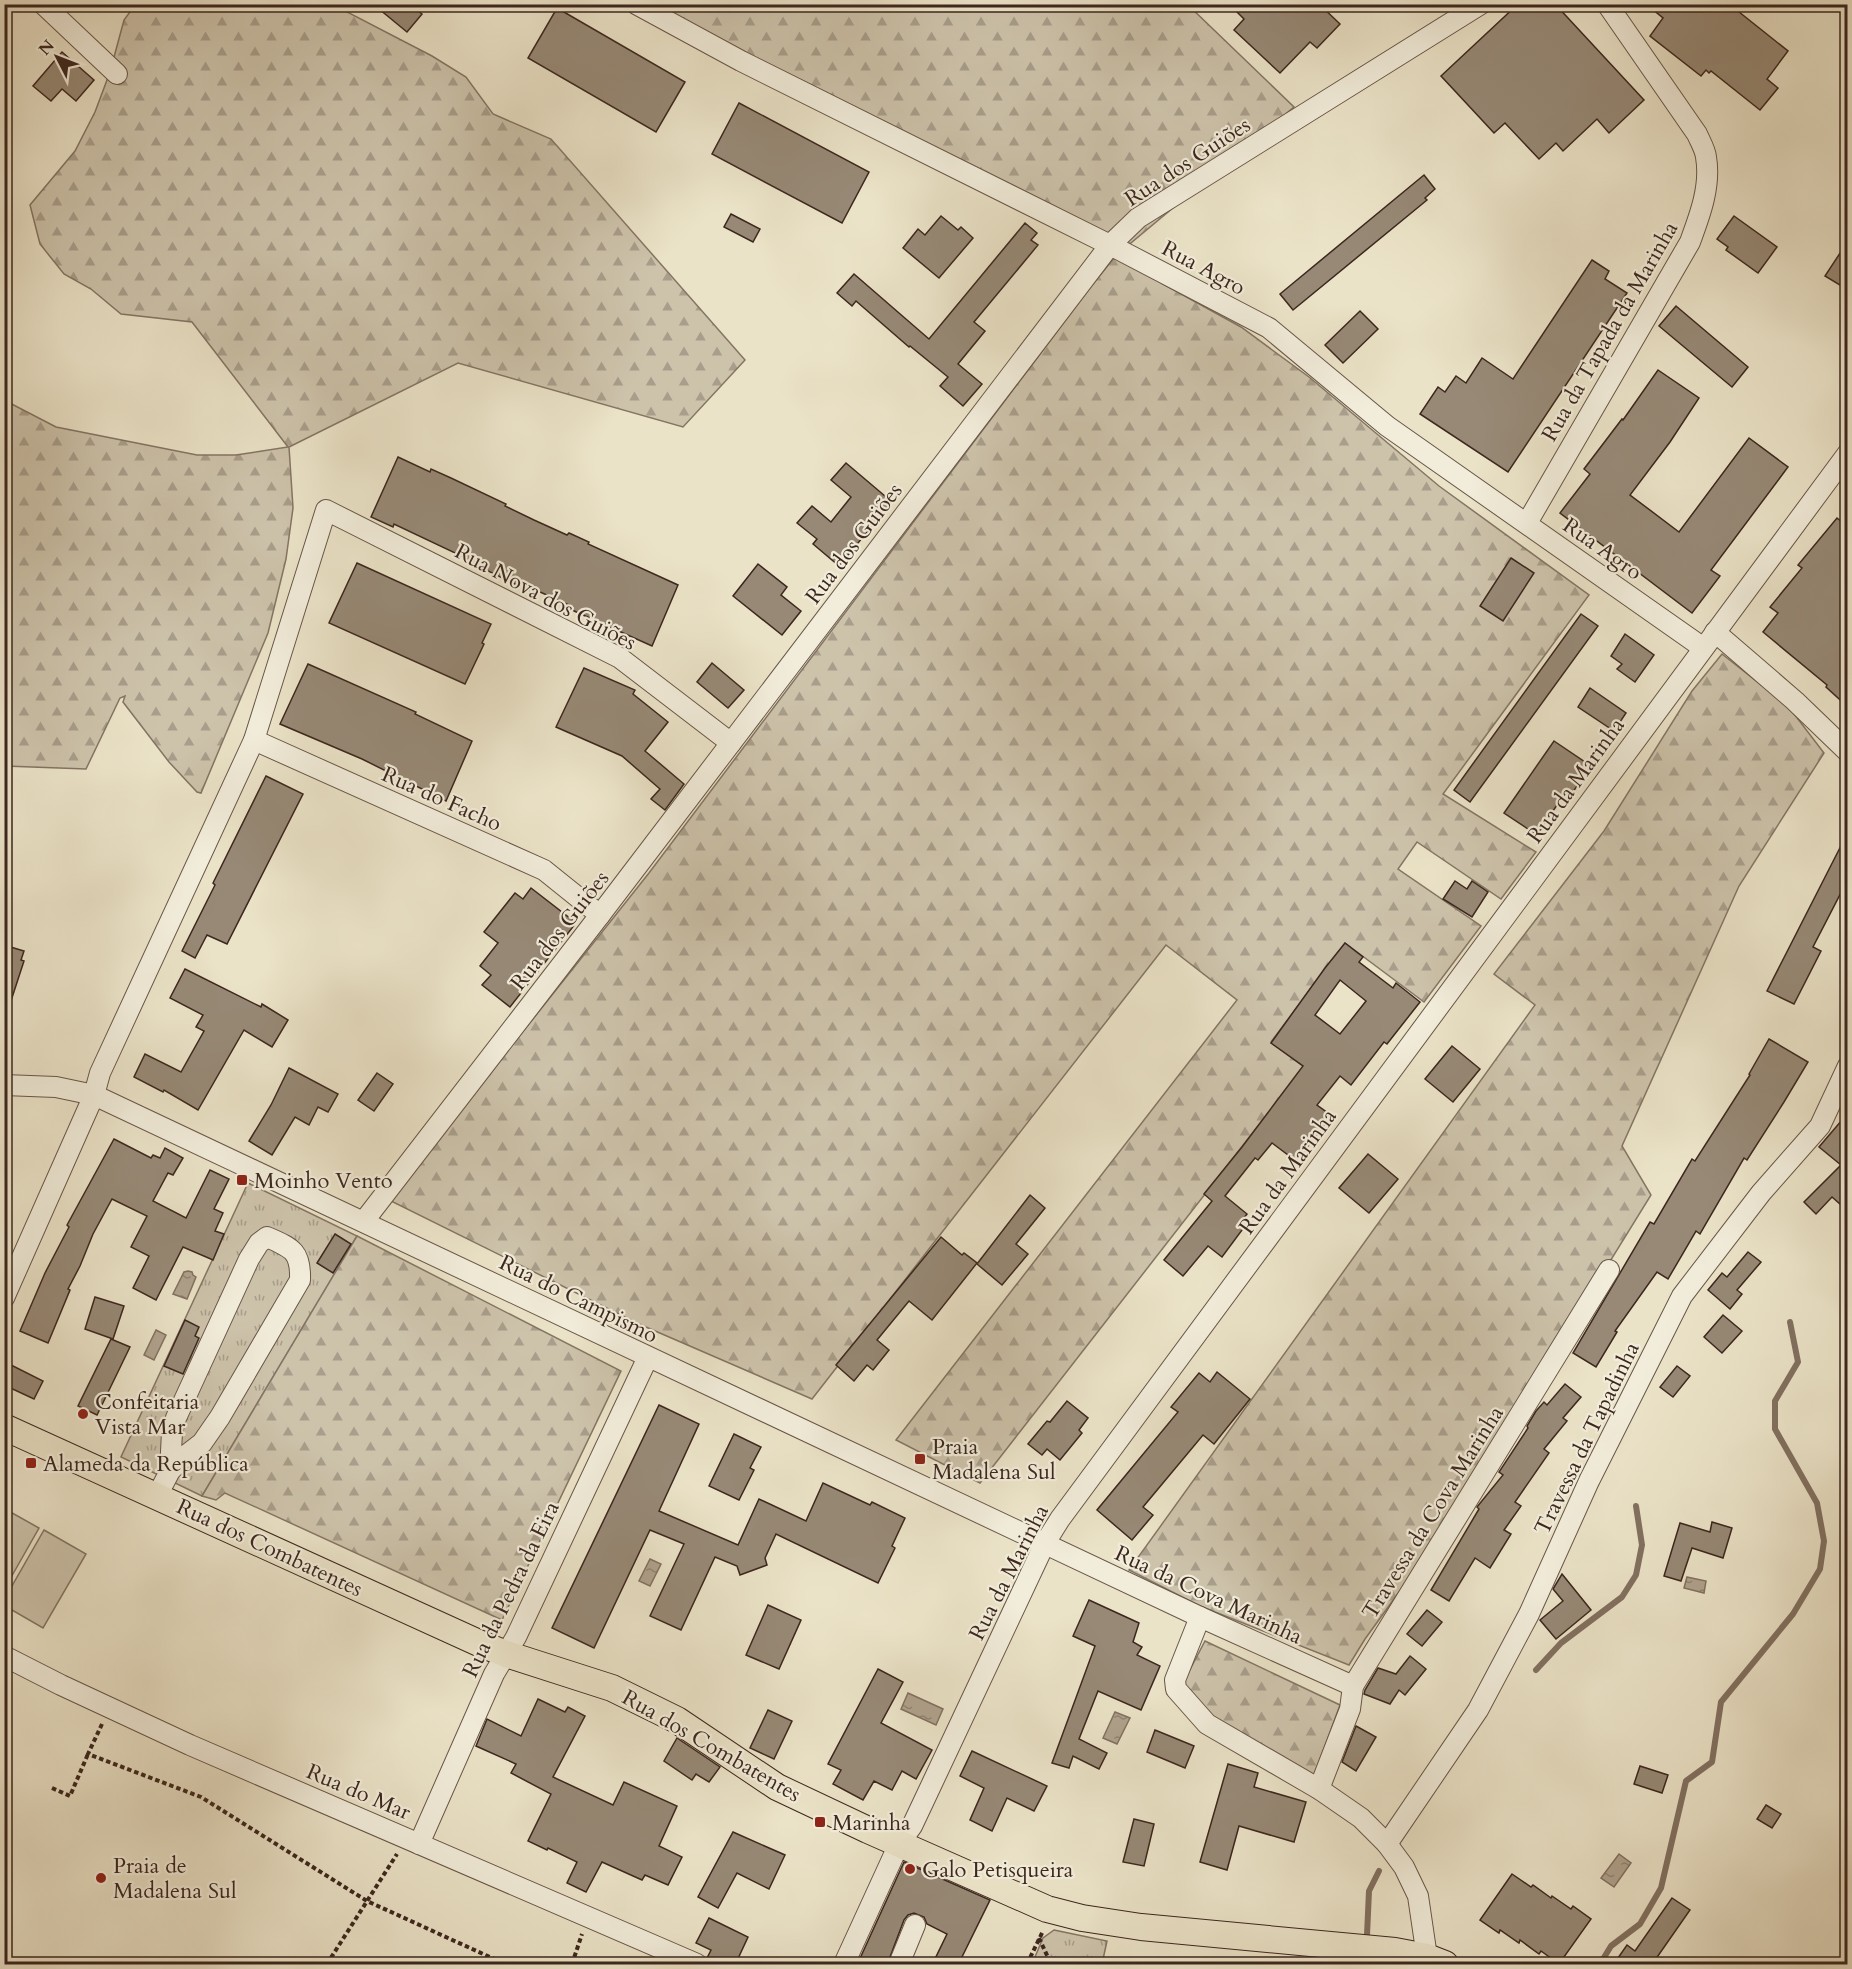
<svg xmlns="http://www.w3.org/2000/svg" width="1852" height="1969" font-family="Cardo,serif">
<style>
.grass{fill:url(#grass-tufts);stroke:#847564;stroke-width:1.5}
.forest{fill:url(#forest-firs);stroke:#847564;stroke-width:1.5}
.pitch{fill:#cdc3ab;stroke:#847564;stroke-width:1.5}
.water{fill:url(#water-ripples);stroke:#827161;stroke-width:1.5}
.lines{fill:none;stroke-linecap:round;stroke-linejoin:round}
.stream{stroke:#827161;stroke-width:6}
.building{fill:#978976;stroke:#3c271e;stroke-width:1.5;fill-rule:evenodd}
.minor-casing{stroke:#685648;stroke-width:22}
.major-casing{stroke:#3c271e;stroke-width:28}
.path{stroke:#3c271e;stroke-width:4;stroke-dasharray:4.5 3;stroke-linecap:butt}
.minor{stroke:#f2eddb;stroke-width:20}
.major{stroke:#ebe3c8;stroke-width:26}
.poi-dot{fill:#8f2418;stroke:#f2eddb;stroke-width:2}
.labels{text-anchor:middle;stroke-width:4.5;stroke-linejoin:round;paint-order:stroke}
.street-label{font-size:22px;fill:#3c271e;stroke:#f2eddb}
.poi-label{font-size:22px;fill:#3c271e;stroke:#f2eddb;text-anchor:start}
</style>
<defs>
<pattern id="grass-tufts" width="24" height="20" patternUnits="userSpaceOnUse" patternTransform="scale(1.5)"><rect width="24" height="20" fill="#cdc3ab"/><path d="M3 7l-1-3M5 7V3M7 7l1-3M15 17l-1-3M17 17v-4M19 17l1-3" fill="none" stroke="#a89e8b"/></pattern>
<pattern id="forest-firs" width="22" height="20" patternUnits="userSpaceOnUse" patternTransform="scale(1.5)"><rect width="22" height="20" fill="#cdc3ab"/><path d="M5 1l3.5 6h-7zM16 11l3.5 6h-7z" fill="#a89e8b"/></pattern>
<pattern id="water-ripples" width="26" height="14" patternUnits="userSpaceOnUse" patternTransform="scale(1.5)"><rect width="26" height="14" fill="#b0a38e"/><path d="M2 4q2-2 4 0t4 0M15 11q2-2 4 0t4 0" fill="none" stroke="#908573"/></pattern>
</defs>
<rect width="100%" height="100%" fill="#ebe3c8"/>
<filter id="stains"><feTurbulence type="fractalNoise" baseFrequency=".00333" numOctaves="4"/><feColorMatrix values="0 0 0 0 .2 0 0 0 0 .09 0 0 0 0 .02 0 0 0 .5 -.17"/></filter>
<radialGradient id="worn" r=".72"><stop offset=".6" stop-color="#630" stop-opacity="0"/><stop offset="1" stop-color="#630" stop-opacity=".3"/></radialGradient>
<g class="grass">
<path d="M248,1183L357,1236L202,1496L121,1457Z"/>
<path d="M1054,1930L1107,1941L1102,1964H1032L1043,1938Z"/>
</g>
<g class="forest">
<path d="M135,5H339L347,12L432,56L466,77L493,114L551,139L745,360L683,427L458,363L289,447L293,508L286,559L268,633L201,793L197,792L169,762L123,702L125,696L120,698L86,769L5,766L4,400L56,427L197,455H236L288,447L192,322L121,314L91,289L64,274L40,244L30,205L75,151L95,112L110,72L124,20Z"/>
<path d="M653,5H1188L1294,107L1119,253L1163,284L1241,327L1309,377L1439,486L1589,595L1443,794L1536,852L1501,899L1417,842L1398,869L1481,926L1424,1002L1345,943L1271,1042L1304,1067L980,1483L896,1440L1237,1000L1166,945L812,1399L639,1324L389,1200L649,873L1089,289L1118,253Z"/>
<path d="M1722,654L1788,706L1824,753L1739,886L1622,1146L1651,1195L1444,1530L1365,1639L1349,1665L1200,1606L1129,1570L1535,1005L1494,974L1604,831L1692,691Z"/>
<path d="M357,1236L621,1371L502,1620L225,1493L216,1500L202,1496Z"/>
<path d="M1205,1641L1340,1705L1314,1776L1207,1717L1183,1683Z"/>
</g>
<g class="pitch">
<path d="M5,1509L39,1528L5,1588Z"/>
<path d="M44,1530L86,1554L43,1628L5,1606L4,1600Z"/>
</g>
<g class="water">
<path d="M188,1271L192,1272L193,1275L196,1277L187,1299L173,1294L184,1272Z"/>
<path d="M156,1330L166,1335L154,1360L144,1355Z"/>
<path d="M650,1559L661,1564L650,1586L639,1581Z"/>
<path d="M1687,1577L1706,1581L1704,1593L1684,1588Z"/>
<path d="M908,1693L943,1709L936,1725L901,1709Z"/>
<path d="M1115,1712L1130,1718L1117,1744L1103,1738Z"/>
<path d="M1619,1854L1631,1863L1614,1887L1601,1878Z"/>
</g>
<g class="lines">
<g class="stream">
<path d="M1536,1670L1561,1643L1622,1597L1636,1575L1642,1545L1636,1506"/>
<path d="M1367,1935L1369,1891L1379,1871"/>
<path d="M1600,1964L1611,1946L1640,1924L1661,1888L1686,1781L1712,1762L1721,1702L1793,1614L1820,1569L1824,1541L1817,1503L1775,1429V1401L1798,1362L1790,1322"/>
</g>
</g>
<g class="building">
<path d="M373,4H410L422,14L407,32Z"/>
<path d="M1229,4H1319L1340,24L1317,48L1310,42L1280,73L1234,30L1244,19Z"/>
<path d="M1518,4H1555L1644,100L1609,133L1597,119L1563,151L1556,143L1539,159L1505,123L1494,133L1441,76Z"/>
<path d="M1646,4H1729L1788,51L1767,79L1778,88L1760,110L1711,71L1709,73L1706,70L1701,76L1650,36L1663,18Z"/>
<path d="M557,8L685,82L656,132L528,58Z"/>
<path d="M62,52L94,80L76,101L62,89L51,101L33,86Z"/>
<path d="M739,103L869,172L842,223L712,154Z"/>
<path d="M1424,175L1435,189L1425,198L1427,200L1293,310L1280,294Z"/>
<path d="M731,214L760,229L753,242L724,227Z"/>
<path d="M941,216L958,230L961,227L973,238L939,278L903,248L918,229L925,235Z"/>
<path d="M1734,216L1777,247L1758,273L1726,250L1728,247L1717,239Z"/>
<path d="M1025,223L1037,233L1031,240L1038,245L974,322L985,331L958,364L982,384L963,406L940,386L948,377L910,346L909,347L856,301L852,306L837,293L854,274L929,339Z"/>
<path d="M1848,241V290L1825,276Z"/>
<path d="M1592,260L1609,271L1605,279L1627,293L1508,472L1420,414L1438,387L1445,392L1456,376L1466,383L1482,358L1513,379Z"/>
<path d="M1676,306L1748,367L1732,387L1659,326Z"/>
<path d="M1360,311L1378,329L1343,363L1325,345Z"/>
<path d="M1658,370L1699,398L1670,442L1630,495L1679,532L1749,438L1788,467L1711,570L1720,576L1692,613L1560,513L1590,474L1584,469L1622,419L1623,420Z"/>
<path d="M398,457L430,472L431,469L451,478L506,504L505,506L534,520L567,535L569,533L589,542L588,544L678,585L652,646L572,610L573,607L538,591L537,594L515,584L486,570L487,568L394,524L393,527L371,517Z"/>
<path d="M846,463L892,502L839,566L813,544L817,539L797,523L812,506L831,522L851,497L831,480Z"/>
<path d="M1837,518L1848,527V707L1826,687L1827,685L1763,632L1778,613L1770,607L1802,568L1798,565Z"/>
<path d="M1511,558L1534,573L1503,621L1480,606Z"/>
<path d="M357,563L491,624L482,643L484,644L465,684L329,623Z"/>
<path d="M758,564L787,587L781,595L801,611L782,635L733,596Z"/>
<path d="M1581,614L1598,626L1470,802L1454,790Z"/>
<path d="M1625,634L1654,655L1635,682L1617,669L1622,664L1611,656Z"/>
<path d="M712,663L744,690L728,708L697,682Z"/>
<path d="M308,664L416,712L415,714L472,741L446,801L362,759L280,724Z"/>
<path d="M584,668L635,690L633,694L668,722L645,751L684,784L665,810L651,799L660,789L622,756L556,727Z"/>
<path d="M1590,688L1626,713L1614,731L1578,707Z"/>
<path d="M1554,741L1591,766L1568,799L1563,796L1537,835L1504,813Z"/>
<path d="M266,776L303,794L227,944L207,935L195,958L182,951L215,885L213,883Z"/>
<path d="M1848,832V879L1813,947L1821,951L1794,1004L1767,991Z"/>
<path d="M1455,881L1467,889L1472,881L1488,892L1472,917L1443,899Z"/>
<path d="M531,888L576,923L510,1007L482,985L491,975L480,966L498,943L484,932L515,893L523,899Z"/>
<path d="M1345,943L1363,957L1359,962L1393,988L1396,983L1420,1002L1387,1044L1384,1042L1351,1085L1340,1076L1317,1105L1332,1116L1296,1161L1272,1143L1258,1160L1255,1158L1225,1196L1247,1214L1240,1223L1245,1226L1222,1257L1208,1246L1183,1276L1164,1260L1212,1201L1204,1194L1242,1147L1303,1066L1271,1043L1325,968ZM1340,980L1366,1001L1340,1034L1315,1015Z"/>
<path d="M4,945L24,951L21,960L24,961L8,1010H4Z"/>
<path d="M185,969L261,1007L262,1004L288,1020L272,1047L244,1030L198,1110L164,1090L163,1092L134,1077L145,1054L181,1072L204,1031L196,1027L203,1015L170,998Z"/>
<path d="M1769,1039L1808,1062L1784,1102L1747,1160L1744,1158L1700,1234L1696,1231L1668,1279L1657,1272L1615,1331L1617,1332L1596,1367L1573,1353L1650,1222L1654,1224L1692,1159L1695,1161L1750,1075L1749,1074Z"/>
<path d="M1452,1046L1480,1069L1453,1102L1425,1079Z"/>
<path d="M289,1068L338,1094L328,1112L318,1107L309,1125L295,1117L272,1155L249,1141L271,1105Z"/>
<path d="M377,1073L393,1084L374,1111L358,1100Z"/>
<path d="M1848,1113V1211L1832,1197L1816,1214L1804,1202L1841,1165L1819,1147Z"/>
<path d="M114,1139L151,1158L153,1155L160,1158L165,1148L183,1158L173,1175L168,1173L153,1201L186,1218L210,1170L229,1179L214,1209L223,1213L215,1231L224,1234L213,1260L183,1247L156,1300L133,1288L149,1256L131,1247L147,1216L112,1199L93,1234L80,1266L68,1289L70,1290L48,1343L20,1331L45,1273L69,1227L67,1225Z"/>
<path d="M1368,1154L1398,1179L1369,1213L1339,1188Z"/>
<path d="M1030,1195L1045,1208L1016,1244L1028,1254L1002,1285L977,1264Z"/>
<path d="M335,1234L351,1244L333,1273L317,1263Z"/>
<path d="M941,1237L962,1255L964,1253L977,1263L932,1320L909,1301L877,1340L889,1350L873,1370L867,1365L854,1381L836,1365Z"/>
<path d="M1748,1252L1761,1262L1737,1290L1742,1294L1730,1309L1708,1290L1722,1273L1727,1277Z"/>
<path d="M95,1297L124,1306L113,1339L85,1329Z"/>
<path d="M1723,1315L1742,1331L1722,1353L1704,1337Z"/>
<path d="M185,1320L199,1327L195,1336L199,1338L183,1374L164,1366Z"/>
<path d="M111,1339L130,1347L97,1415L78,1406Z"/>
<path d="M9,1364L43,1381L34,1399L4,1385V1373Z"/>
<path d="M1677,1366L1690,1376L1673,1397L1660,1387Z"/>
<path d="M1217,1372L1250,1399L1214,1444L1203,1435L1143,1507L1153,1515L1132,1540L1097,1510L1178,1412L1171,1407L1199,1373L1210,1382Z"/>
<path d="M1565,1384L1581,1397L1563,1418L1567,1421L1544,1449L1549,1453L1515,1502L1521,1506L1504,1530L1511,1534L1490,1568L1475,1558L1449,1601L1431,1590L1479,1509L1477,1507L1503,1475L1499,1472L1528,1428L1527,1426L1536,1411L1544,1402L1547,1405Z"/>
<path d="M1067,1401L1088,1418L1079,1430L1082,1433L1060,1460L1047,1449L1042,1455L1028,1444L1047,1421L1050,1422Z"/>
<path d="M659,1405L699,1424L659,1511L738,1545L759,1499L806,1521L823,1483L870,1505L872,1502L905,1518L892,1546L895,1548L878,1583L776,1534L765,1558L767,1565L740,1575L737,1566L715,1557L681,1630L650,1616L684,1544L650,1530L594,1648L552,1628Z"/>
<path d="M734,1434L761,1447L750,1468L754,1470L739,1500L709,1486Z"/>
<path d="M1712,1522L1732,1528L1723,1558L1692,1548L1681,1581L1664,1576L1680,1523L1710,1532Z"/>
<path d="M1562,1574L1591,1610L1556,1639L1540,1620L1563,1601L1553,1589Z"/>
<path d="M1089,1600L1139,1623L1133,1642L1142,1647L1137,1655L1160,1666L1141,1710L1098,1691L1079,1739L1107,1753L1099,1769L1073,1756L1069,1768L1052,1763L1095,1646L1073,1636Z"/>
<path d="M768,1605L801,1620L779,1669L746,1655Z"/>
<path d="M1427,1610L1442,1622L1422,1646L1407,1634Z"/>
<path d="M1410,1656L1426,1669L1405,1695L1399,1690L1390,1704L1364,1694L1365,1690L1378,1668L1396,1674Z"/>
<path d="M878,1669L903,1682L881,1723L932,1750L916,1779L902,1771L892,1790L874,1781L863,1800L833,1784L841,1770L828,1764Z"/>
<path d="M538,1699L565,1712L568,1707L585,1716L553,1777L613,1805L624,1782L677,1806L659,1846L682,1857L668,1885L645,1875L642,1880L602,1862L586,1892L567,1883L577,1862L548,1848L547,1850L528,1841L551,1794L511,1773L516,1764L476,1746L487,1719L521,1736Z"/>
<path d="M768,1710L792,1721L774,1759L750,1748Z"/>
<path d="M1356,1726L1376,1737L1356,1771L1342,1762Z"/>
<path d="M1155,1730L1194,1746L1185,1768L1147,1752Z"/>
<path d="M677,1738L720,1767L709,1782L696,1774L692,1780L664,1761Z"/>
<path d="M972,1751L1047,1786L1034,1811L1007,1798L992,1831L970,1820L984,1788L960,1776Z"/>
<path d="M1228,1764L1258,1773L1254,1787L1306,1802L1294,1842L1239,1826L1227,1870L1200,1862Z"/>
<path d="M1640,1766L1668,1775L1662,1793L1634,1784Z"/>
<path d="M1766,1805L1781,1814L1772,1828L1757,1819Z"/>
<path d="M1134,1819L1154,1824L1144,1866L1123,1862Z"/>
<path d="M733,1832L785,1855L769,1889L737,1873L718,1908L698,1897Z"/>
<path d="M904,1862L990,1900L958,1965H932L947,1934L927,1924L924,1917L914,1913L908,1915L904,1920L887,1965H857Z"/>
<path d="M1512,1874L1531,1887L1533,1885L1551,1898L1552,1896L1571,1909L1573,1906L1591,1919L1559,1964L1541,1951L1539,1954L1520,1940L1519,1943L1500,1930L1499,1933L1480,1920Z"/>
<path d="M1672,1898L1690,1910L1653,1963L1655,1965H1613L1627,1945L1635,1951Z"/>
<path d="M709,1918L748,1937L735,1965H709L707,1958L711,1950L696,1943Z"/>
</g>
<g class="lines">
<g class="minor-casing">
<g id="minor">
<path d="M43,4L117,74"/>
<path d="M636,4L741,61L1110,245L1269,328L1387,426L1702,647"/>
<path d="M1527,523L1690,242C1700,215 1711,186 1706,157C1705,149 1700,141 1697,134L1607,4"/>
<path d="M1715,632L1795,701L1848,752"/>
<path d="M254,740L544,870L600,915"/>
<path d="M4,1085L56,1087L94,1095L1200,1617L1353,1686"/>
<path d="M364,1221L600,915L1110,245L1138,218L1481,4"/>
<path d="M4,1298L94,1095L100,1073L254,740L326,510L620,658L731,743"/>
<path d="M157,1496L170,1471L185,1456L202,1443L220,1417L300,1280C301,1251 292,1248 267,1237L259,1243L249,1259L176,1418L172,1432L170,1471"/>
<path d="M1200,1617L1175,1680L1176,1689L1207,1724L1319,1789L1361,1818L1387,1844L1404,1867L1418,1896L1427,1957"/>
<path d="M4,1656L61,1685L190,1745L697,1964"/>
<path d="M1319,1789L1350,1709L1353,1686L1609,1270"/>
<path d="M419,1844L494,1674L516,1637L648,1357"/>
<path d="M1387,1844L1478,1710L1529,1614L1589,1481L1682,1296L1761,1193L1820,1126L1848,1066"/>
<path d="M844,1964L899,1844L912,1826L921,1807L1045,1543L1060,1519L1848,453"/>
<path d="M899,1964L915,1925"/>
</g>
</g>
<g class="major-casing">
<path id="major" d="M4,1427L481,1644L506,1654L612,1688L677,1720L777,1787L868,1830L1047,1909L1082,1918L1141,1927L1395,1951L1427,1957L1445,1964"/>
</g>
<g class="path">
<path d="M102,1724L88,1754L201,1797L367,1901L505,1964"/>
<path d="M52,1788L70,1796L88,1754"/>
<path d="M1039,1938L1051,1964"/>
<path d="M327,1964L397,1854"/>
<path d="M572,1964L582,1934"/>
<path d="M1027,1964L1043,1931"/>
</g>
<use href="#minor" class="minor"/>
<use href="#major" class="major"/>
</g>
<g class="poi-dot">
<rect x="236" y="1174" width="12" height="12" rx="3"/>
<circle cx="83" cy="1414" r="6"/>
<rect x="914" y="1453" width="12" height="12" rx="3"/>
<rect x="25" y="1457" width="12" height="12" rx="3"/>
<rect x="814" y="1816" width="12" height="12" rx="3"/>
<circle cx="910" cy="1869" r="6"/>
<circle cx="101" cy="1878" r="6"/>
</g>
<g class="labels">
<g class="street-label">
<text transform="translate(1187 161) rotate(-33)" y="8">Rua dos Guiões</text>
<text transform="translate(1204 267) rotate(28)" y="8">Rua Agro</text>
<text transform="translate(1609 331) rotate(-60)" y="8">Rua da Tapada da Marinha</text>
<text transform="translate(853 543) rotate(-53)" y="8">Rua dos Guiões</text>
<text transform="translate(1603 548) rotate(35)" y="8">Rua Agro</text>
<text transform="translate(546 596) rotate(28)" y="8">Rua Nova dos Guiões</text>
<text transform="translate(1575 780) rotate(-54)" y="8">Rua da Marinha</text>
<text transform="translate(442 798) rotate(24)" y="8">Rua do Facho</text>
<text transform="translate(559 930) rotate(-52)" y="8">Rua dos Guiões</text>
<text transform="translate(1287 1171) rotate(-54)" y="8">Rua da Marinha</text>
<text transform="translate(579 1298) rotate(26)" y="8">Rua do Campismo</text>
<text transform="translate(1586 1438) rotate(-64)" y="8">Travessa da Tapadinha</text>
<text transform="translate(1432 1512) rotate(-58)" y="8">Travessa da Cova Marinha</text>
<text transform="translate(270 1547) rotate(25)" y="8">Rua dos Combatentes</text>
<text transform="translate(1008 1572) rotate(-63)" y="8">Rua da Marinha</text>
<text transform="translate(510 1589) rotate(-64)" y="8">Rua da Pedra da Eira</text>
<text transform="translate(1209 1594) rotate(25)" y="8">Rua da Cova Marinha</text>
<text transform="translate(712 1745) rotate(30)" y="8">Rua dos Combatentes</text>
<text transform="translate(359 1791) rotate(23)" y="8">Rua do Mar</text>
</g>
<g class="poi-label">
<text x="254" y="1188">Moinho Vento</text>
<text x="95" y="1409">Confeitaria<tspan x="95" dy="25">Vista Mar</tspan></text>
<text x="932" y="1454">Praia<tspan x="932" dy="25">Madalena Sul</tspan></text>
<text x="43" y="1471">Alameda da República</text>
<text x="832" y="1830">Marinha</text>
<text x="113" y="1873">Praia de<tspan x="113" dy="25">Madalena Sul</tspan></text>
<text x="922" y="1877">Galo Petisqueira</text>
</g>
</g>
<rect width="1852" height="1969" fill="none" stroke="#ebe3c8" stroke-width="24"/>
<rect x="6" y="6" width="1840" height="1957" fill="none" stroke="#3c271e" stroke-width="3"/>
<rect x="12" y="12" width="1828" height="1945" fill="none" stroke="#3c271e" stroke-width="1.5"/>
<g transform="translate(57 57) rotate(312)" stroke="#f2eddb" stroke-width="4.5" paint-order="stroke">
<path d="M0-4.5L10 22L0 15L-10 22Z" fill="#3c271e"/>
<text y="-9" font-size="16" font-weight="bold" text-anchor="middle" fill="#3c271e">N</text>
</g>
<rect width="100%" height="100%" filter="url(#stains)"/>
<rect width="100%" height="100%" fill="url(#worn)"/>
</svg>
